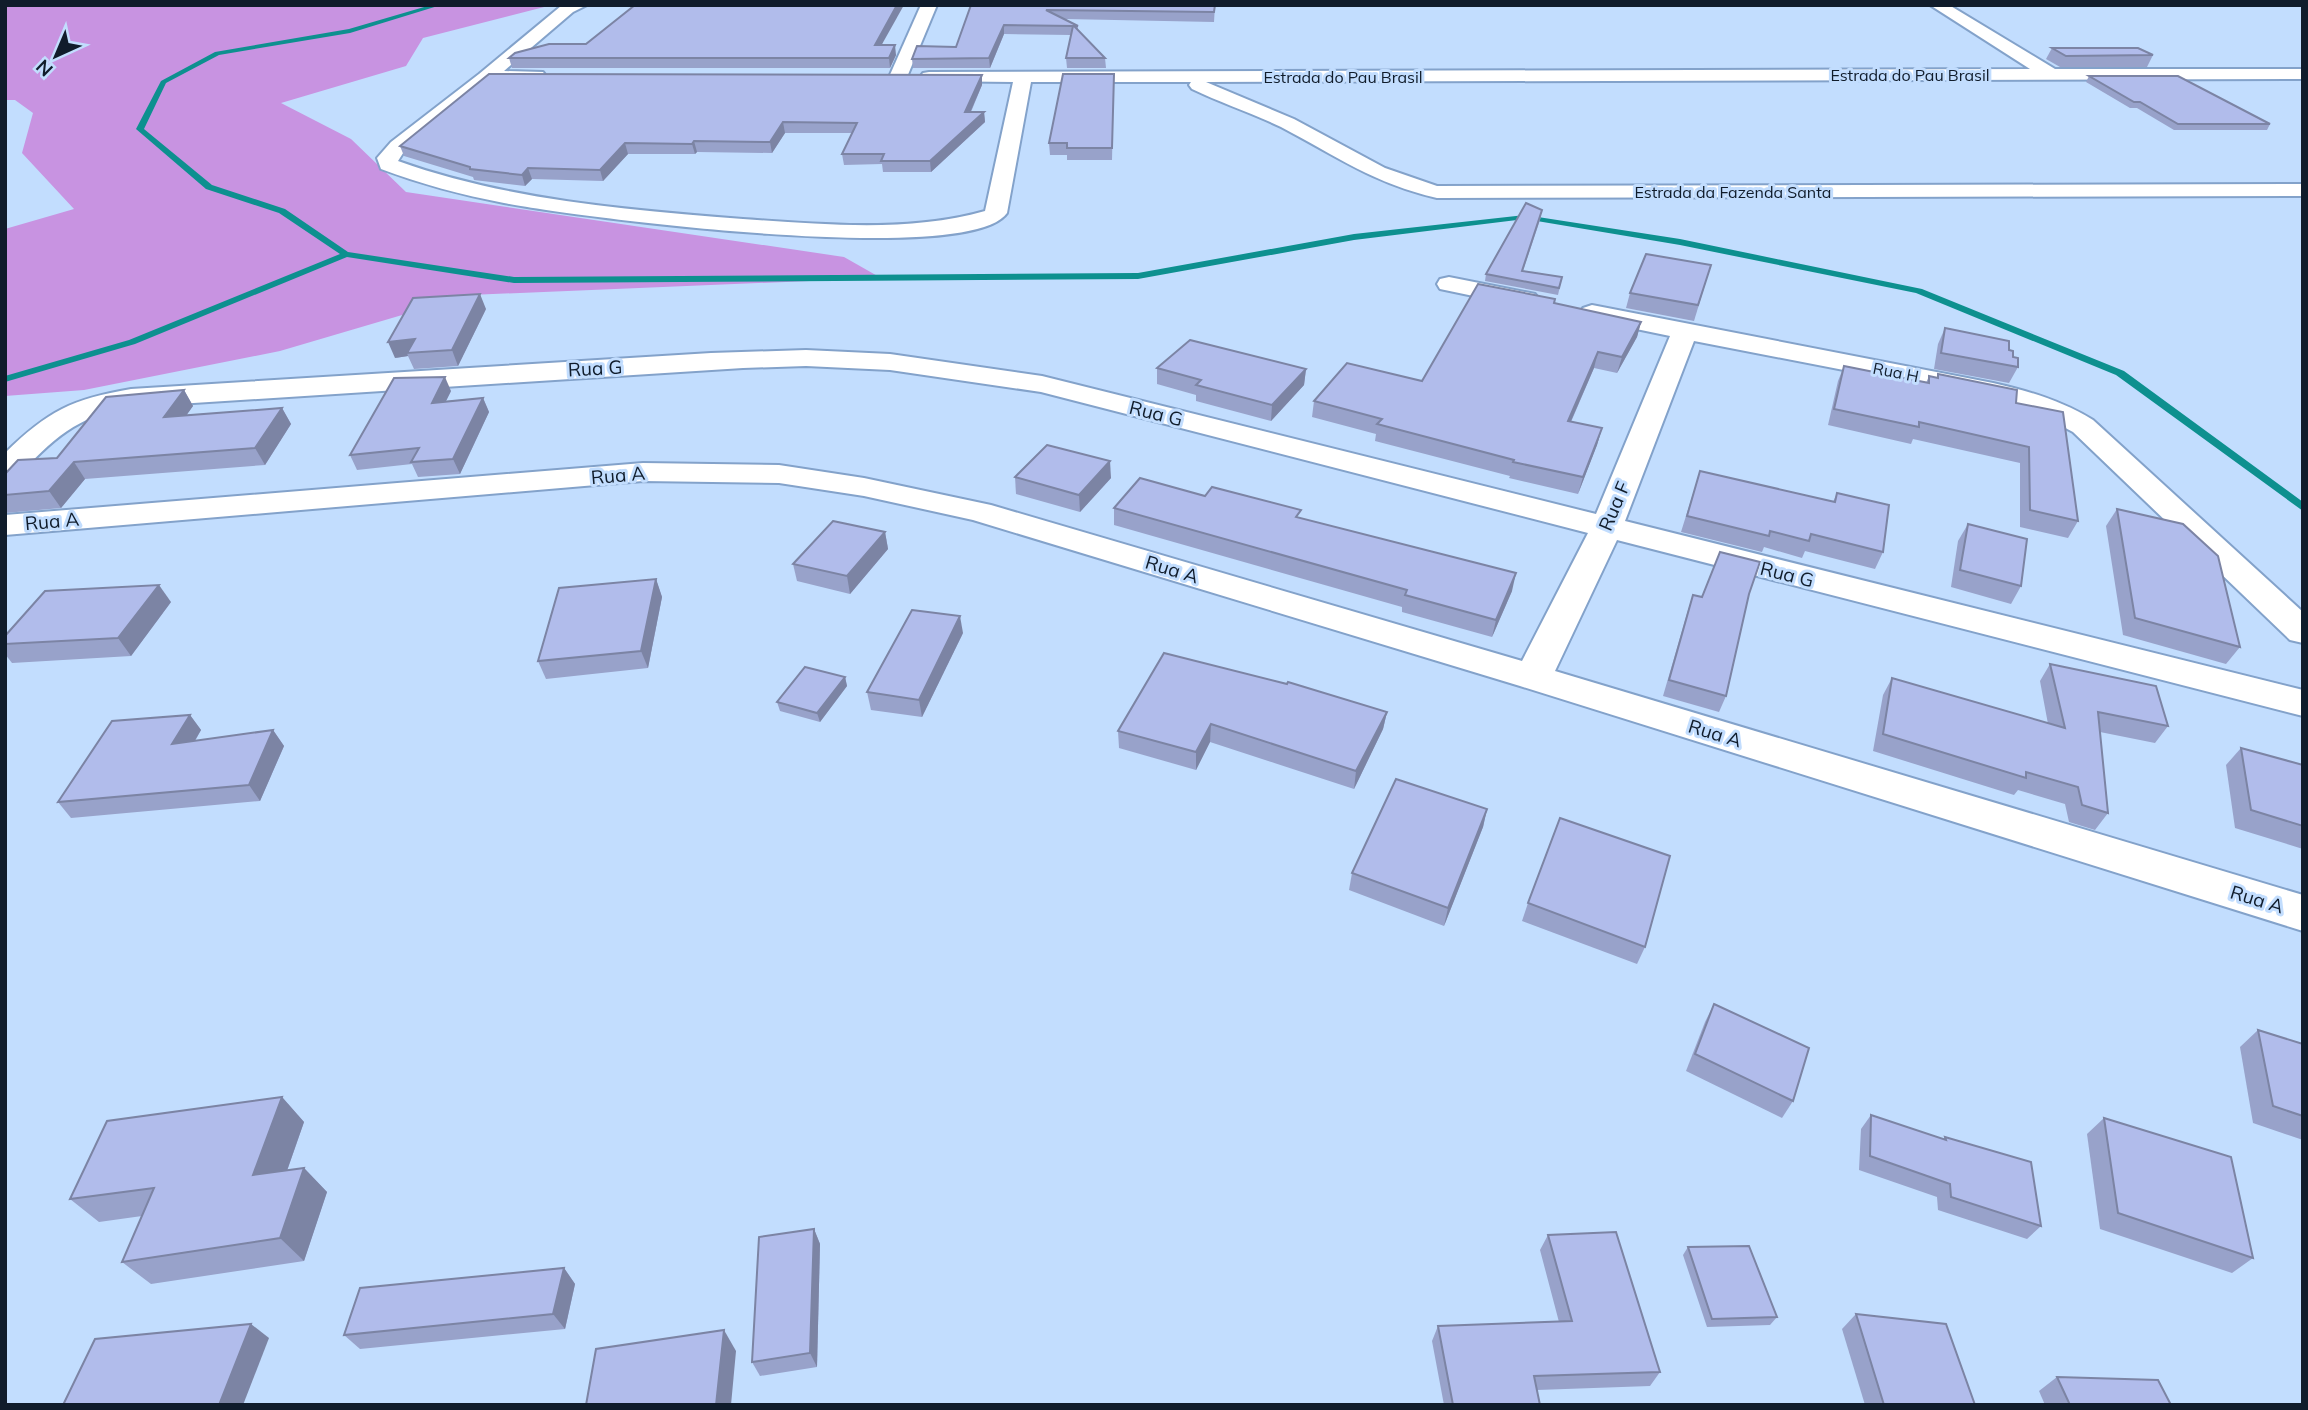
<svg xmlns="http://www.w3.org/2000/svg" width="2308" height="1410" font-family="Mulish,sans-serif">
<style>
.forest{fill:#c893e1}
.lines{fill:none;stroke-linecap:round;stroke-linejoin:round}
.stream{fill:#0d908f;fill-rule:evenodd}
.street-casing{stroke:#83a2ca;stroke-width:4}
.street{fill:#fff;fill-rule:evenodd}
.wall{fill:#98a2ca}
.shaded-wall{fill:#7c84a4}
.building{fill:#b1bceb;stroke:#7c84a4;stroke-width:2}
.labels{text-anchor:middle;stroke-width:6;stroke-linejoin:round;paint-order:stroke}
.far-street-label{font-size:16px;fill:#101c2b;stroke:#c2ddfe}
.street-label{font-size:19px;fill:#101c2b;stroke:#c2ddfe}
</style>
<rect width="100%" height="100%" fill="#c2ddfe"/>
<path class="forest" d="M5,5H552L423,38L406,66L281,103L351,139L406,192L844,257L881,278L470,295L280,351L84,390L5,396V229L74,209L22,153L33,113L15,100H5Z"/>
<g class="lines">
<path class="stream" d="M431,5H441L350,33L219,55L166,83L144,129L212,185L285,209L348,252L514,277L1138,273L1354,234L1525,215L1680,239L1922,289L2124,371L2303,502V511L2116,375L1916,293L1680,245L1525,219L1354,240L1138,279L514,283L347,257L135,344L5,382V376L129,340L340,254L279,213L206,189L136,129L161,81L215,52L349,29Z"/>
<g class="street-casing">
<g id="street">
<path d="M587,5L573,12L504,71L543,72L546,76L543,80L492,81L405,150L398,161C507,200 627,210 743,219C822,224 908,233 985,211L1013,82L923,81L920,77L923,73L929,72L2030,69L1930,5H1949L2055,69H2303V79L1206,82L1294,119L1385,168L1437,186L2303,184V196L1437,198C1375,184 1336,156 1281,127C1252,113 1221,103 1192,89L1189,85L1191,82H1031L1007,213C969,268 575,217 504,203C462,195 421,184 381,169L377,158L391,142L479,74L561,6Z"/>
<path d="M921,5H937L907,77L904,81H892L889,77Z"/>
<path d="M1449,277L1535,294L1539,299L1535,304L1526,307L1440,289L1437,284L1440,279Z"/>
<path d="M1592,305L1993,383C2029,391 2062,401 2093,420L2303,612V643L2290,640L2073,432L2041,415L1993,399L1694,341L1625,521L2303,690V716L1617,540L1555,671L2303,895V931L1520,686L973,520L864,496L779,483L643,481L5,535V515L643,463L779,465L864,478L991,505L1522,661L1588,533L1041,392L890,370L806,366L743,368L131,407C76,416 53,439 16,478L5,480V453C48,411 72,399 131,389L711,353L806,350L890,354L1042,376L1596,514L1670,336L1583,318L1579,313L1583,308Z"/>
</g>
</g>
<use href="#street" class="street"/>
</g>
<g class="wall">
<path d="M971,5H1215L1214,22L1065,19L1078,26V30L1105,58L1106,68H1067L1066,58L1071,35L1004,34L990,68H913L912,59L956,47Z"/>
<path d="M882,45L896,55L890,68H512L509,58Z"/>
<path d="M2052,48L2153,55L2147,67H2060L2046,59Z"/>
<path d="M1114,74L1112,160H1067V155H1050L1049,143Z"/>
<path d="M2089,76L2270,124L2267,130H2174L2137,108H2130L2086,82Z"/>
<path d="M982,85L971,112H984L985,122L931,172H883L882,164L844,165L842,154L852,133H785L772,153L697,152L695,154H628L603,181L532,179L525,186L474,180L473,177L404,156L400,146Z"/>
<path d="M1541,217L1523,271L1562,277L1558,295L1485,281L1486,274Z"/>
<path d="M1711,265L1694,321L1626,308L1630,293Z"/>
<path d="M1555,303L1641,322L1637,337L1617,373L1594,368L1571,422L1602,428L1597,445L1578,494L1509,478L1510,476L1375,441L1376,434L1312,417L1314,401L1422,381Z"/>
<path d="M486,309L458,366L414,369L408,356L395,358Z"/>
<path d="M1945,328L2009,350L2018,367L2009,383L1934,369L1938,344Z"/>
<path d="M1844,366L1926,383L1929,376L1937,378L1938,374L2016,403L2078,521L2068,538L2020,527V463L1913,439L1911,444L1828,425L1838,381Z"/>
<path d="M1157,368L1306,369L1304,385L1271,421L1196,401V395L1157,384Z"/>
<path d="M184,390L193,406L186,415L282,408L291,424L265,465L85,479L61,508L5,513V474L57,458Z"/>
<path d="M451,391L446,401L483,398L489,412L460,474L418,477L412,464L357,470L350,455Z"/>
<path d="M1700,471L1833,502L1837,493L1883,552L1875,569L1805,551L1802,558L1764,547L1762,552L1681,532Z"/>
<path d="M1015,477L1111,478L1080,512L1016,494Z"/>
<path d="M1205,496L1300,518L1512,591L1492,637L1402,612V607L1114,525V508Z"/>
<path d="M2117,509L2240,647L2226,664L2123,635L2106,526Z"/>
<path d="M1968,524L2021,586L2011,604L1951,587L1958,541Z"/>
<path d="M885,532L888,549L850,594L797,581L793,564Z"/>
<path d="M656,579L662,597L648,668L546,679L538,661Z"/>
<path d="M1749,594L1726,696L1719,712L1663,696L1688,610L1693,595L1702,597Z"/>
<path d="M171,602L131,656L12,663L5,654V636Z"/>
<path d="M963,633L922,717L871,710L867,692Z"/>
<path d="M2050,664L2168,726L2155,743L2100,732L2108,813L2095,830L2069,822L2065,804L2018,790L2014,795L1873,751L1883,695L1892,678L2048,724L2040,681Z"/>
<path d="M845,677L847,686L820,722L780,711L777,702Z"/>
<path d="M1387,712L1383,729L1354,789L1210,742L1196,770L1119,748L1118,731Z"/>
<path d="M190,715L201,730L195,741L273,730L284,746L260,801L71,818L58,802Z"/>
<path d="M2241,748L2303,765V849L2235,828L2226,765Z"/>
<path d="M1487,809L1483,827L1444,926L1349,890L1352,873Z"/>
<path d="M1528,903L1645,947L1637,964L1522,921Z"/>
<path d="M1714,1004L1793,1101L1782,1118L1686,1071L1705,1022Z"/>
<path d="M2258,1030L2303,1044V1140L2253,1123L2240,1047Z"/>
<path d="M282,1097L304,1122L287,1171L304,1168L327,1192L304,1261L151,1284L122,1262L142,1216L99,1222L70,1199Z"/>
<path d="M1871,1115L1943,1139L1945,1137L2041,1226L2027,1239L1938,1210L1937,1197L1859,1170L1861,1129Z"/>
<path d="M2104,1118L2253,1258L2232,1273L2100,1229L2087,1134Z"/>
<path d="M814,1229L820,1244L817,1367L760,1376L752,1362Z"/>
<path d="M1548,1235L1660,1372L1650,1386L1537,1390L1540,1405H1444L1432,1341L1438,1326L1559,1322L1540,1250Z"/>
<path d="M1688,1247L1777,1317L1770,1325L1707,1327L1683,1255Z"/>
<path d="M564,1268L575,1284L565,1329L360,1349L344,1335Z"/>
<path d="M1856,1314L1975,1405H1865L1842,1329Z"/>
<path d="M2057,1377L2171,1405H2045L2039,1391Z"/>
</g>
<g class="shaded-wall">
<path d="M897,5H904L876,55L875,45Z"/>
<path d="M1004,25V34L990,68L989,58Z"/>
<path d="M895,45L896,55L890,68L889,58Z"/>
<path d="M982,75V85L966,122L965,112Z"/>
<path d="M984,112L985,122L931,172L930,161Z"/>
<path d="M783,122L785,133L772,153L770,142Z"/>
<path d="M694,141L697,152L695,154L692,144Z"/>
<path d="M625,143L628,154L603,181L600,170Z"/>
<path d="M528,168L532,179L525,186L522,175Z"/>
<path d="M480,294L486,309L458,366L452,350Z"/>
<path d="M1641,322L1637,337L1617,373L1622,357Z"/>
<path d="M415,339L407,353L408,356L395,358L388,342Z"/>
<path d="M1598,352L1594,368L1564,437L1568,421Z"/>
<path d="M1306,369L1304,385L1271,421L1272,405Z"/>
<path d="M445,377L451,391L438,417L432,403Z"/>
<path d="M184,390L193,406L174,433L164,417Z"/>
<path d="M483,398L489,412L460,474L453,459Z"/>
<path d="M282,408L291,424L265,465L255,448Z"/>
<path d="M1602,428L1597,445L1578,494L1583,477Z"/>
<path d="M1110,461L1111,478L1080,512L1079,495Z"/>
<path d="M74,462L85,479L61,508L49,491Z"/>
<path d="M885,532L888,549L850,594L847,576Z"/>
<path d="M1516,573L1512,591L1492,637L1496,620Z"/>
<path d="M656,579L662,597L648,668L641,651Z"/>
<path d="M159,585L171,602L131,656L118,638Z"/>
<path d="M960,616L963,633L922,717L919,700Z"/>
<path d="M845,677L847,686L820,722L817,713Z"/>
<path d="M1387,712L1383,729L1354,789L1356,771Z"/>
<path d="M190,715L201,730L184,759L172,744Z"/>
<path d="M1211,724L1210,742L1196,770V752Z"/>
<path d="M273,730L284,746L260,801L249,785Z"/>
<path d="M1487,809L1483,827L1444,926L1448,908Z"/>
<path d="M282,1097L304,1122L277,1199L253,1175Z"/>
<path d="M304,1168L327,1192L304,1261L280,1238Z"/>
<path d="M814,1229L820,1244L817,1367L810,1353Z"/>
<path d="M564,1268L575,1284L565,1329L553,1314Z"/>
<path d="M251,1324L269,1338L243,1405H219Z"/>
<path d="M724,1330L736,1351L731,1405H716Z"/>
</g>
<g class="building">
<path d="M635,5H897L875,45H895L889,58H509L515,53L549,44H586Z"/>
<path d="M971,5H1215L1214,12L1046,10L1078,26H1074L1105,58H1066L1073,26L1004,25L989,58L912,59L917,46L956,47Z"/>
<path d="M2052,48H2138L2153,55L2066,56Z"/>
<path d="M489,74L982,75L965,112H984L930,161H881L884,154H842L857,123L783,122L770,142L694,141L692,144L625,143L600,170L528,168L522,175L470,169V167L400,146Z"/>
<path d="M1063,74H1114L1112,148H1067V143H1049Z"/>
<path d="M2089,76H2178L2270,124H2178L2140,102H2134Z"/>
<path d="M1526,203L1542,210L1522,271L1562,277L1559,288L1486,274Z"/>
<path d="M1646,254L1711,265L1698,305L1630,293Z"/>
<path d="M1478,284L1555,299L1554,303L1641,322L1622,357L1598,352L1568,421L1602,428L1583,477L1513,462L1514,460L1377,424L1382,419L1314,401L1347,363L1422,381Z"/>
<path d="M480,294L452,350L407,353L415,339L388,342L413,298Z"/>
<path d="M1945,328L2009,341V350L2013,351V357L2018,358V367L1941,353Z"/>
<path d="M1190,340L1306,369L1272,405L1196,385L1201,380L1157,368Z"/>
<path d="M1844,366L1929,383V376L1938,378V374L2017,390L2016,403L2063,412L2078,521L2030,510L2029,447L1919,422V427L1834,409Z"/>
<path d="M445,377L432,403L483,398L453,459L411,462L419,448L350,455L394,378Z"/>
<path d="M184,390L164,417L282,408L255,448L74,462L49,491L5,495V474L18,460L57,458L106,397Z"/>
<path d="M1047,445L1110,461L1079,495L1015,477Z"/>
<path d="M1700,471L1835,502L1837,493L1889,505L1883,552L1811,534L1809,541L1770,531L1769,536L1687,516Z"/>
<path d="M1140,478L1205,496L1212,487L1301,510L1296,517L1516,573L1496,620L1405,595L1407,590L1114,508Z"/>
<path d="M2117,509L2183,524L2218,556L2240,647L2135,618Z"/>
<path d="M833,521L885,532L847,576L793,564Z"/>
<path d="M1968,524L2027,539L2021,586L1960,570Z"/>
<path d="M1720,552L1760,562L1749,594L1726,696L1669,680L1693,595L1702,597Z"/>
<path d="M656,579L641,651L538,661L559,588Z"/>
<path d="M159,585L118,638L5,644V636L45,591Z"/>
<path d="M912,610L960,616L919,700L867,692Z"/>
<path d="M1164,653L1287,684L1288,682L1387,712L1356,771L1211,724L1196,752L1118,731Z"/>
<path d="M2050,664L2156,686L2168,726L2098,712L2108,813L2082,805L2078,787L2026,772V778L1883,734L1892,678L2065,728Z"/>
<path d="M805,667L845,677L817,713L777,702Z"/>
<path d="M190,715L172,744L273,730L249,785L58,802L112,721Z"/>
<path d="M2241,748L2303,765V826L2251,810Z"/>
<path d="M1396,779L1487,809L1448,908L1352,873Z"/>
<path d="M1560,818L1670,856L1645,947L1528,903Z"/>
<path d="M1714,1004L1809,1048L1793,1101L1695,1054Z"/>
<path d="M2258,1030L2303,1044V1116L2273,1106Z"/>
<path d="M282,1097L253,1175L304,1168L280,1238L122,1262L154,1188L70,1199L107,1121Z"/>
<path d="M1871,1115L1946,1140L1945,1137L2031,1162L2041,1226L1951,1197L1950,1184L1870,1156Z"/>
<path d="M2104,1118L2231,1157L2253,1258L2118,1213Z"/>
<path d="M814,1229L810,1353L752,1362L759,1237Z"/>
<path d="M1616,1232L1660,1372L1534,1376L1540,1405H1453L1438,1326L1572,1321L1548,1235Z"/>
<path d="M1749,1246L1777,1317L1712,1319L1688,1247Z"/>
<path d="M564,1268L553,1314L344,1335L360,1288Z"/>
<path d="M1856,1314L1946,1324L1975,1405H1884Z"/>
<path d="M251,1324L219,1405H63L95,1339Z"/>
<path d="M724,1330L716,1405H586L596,1349Z"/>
<path d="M2057,1377L2158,1380L2171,1405H2070Z"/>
</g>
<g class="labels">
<g class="far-street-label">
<text x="1910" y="81">Estrada do Pau Brasil</text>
<text x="1343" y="83">Estrada do Pau Brasil</text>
<text x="1733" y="198">Estrada da Fazenda Santa</text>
<text transform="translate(1896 372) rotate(11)" y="6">Rua H</text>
</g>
<g class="street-label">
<text transform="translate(595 368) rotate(-3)" y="7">Rua G</text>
<text transform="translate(1156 413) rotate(14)" y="7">Rua G</text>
<text transform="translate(618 475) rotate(-5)" y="7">Rua A</text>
<text transform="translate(1614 506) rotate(-67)" y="7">Rua F</text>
<text transform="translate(52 521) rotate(-5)" y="7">Rua A</text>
<text transform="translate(1172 569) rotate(17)" y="7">Rua A</text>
<text transform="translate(1787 574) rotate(14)" y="7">Rua G</text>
<text transform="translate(1715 733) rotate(17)" y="7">Rua A</text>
<text transform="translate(2257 899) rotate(17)" y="7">Rua A</text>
</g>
</g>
<rect width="2308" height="1410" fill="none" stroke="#101c2b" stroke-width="14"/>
<g transform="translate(56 56) rotate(224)" stroke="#c2ddfe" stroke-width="5" paint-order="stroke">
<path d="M0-5L12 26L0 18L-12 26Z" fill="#101c2b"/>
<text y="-10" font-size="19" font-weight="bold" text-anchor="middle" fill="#101c2b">N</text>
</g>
</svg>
